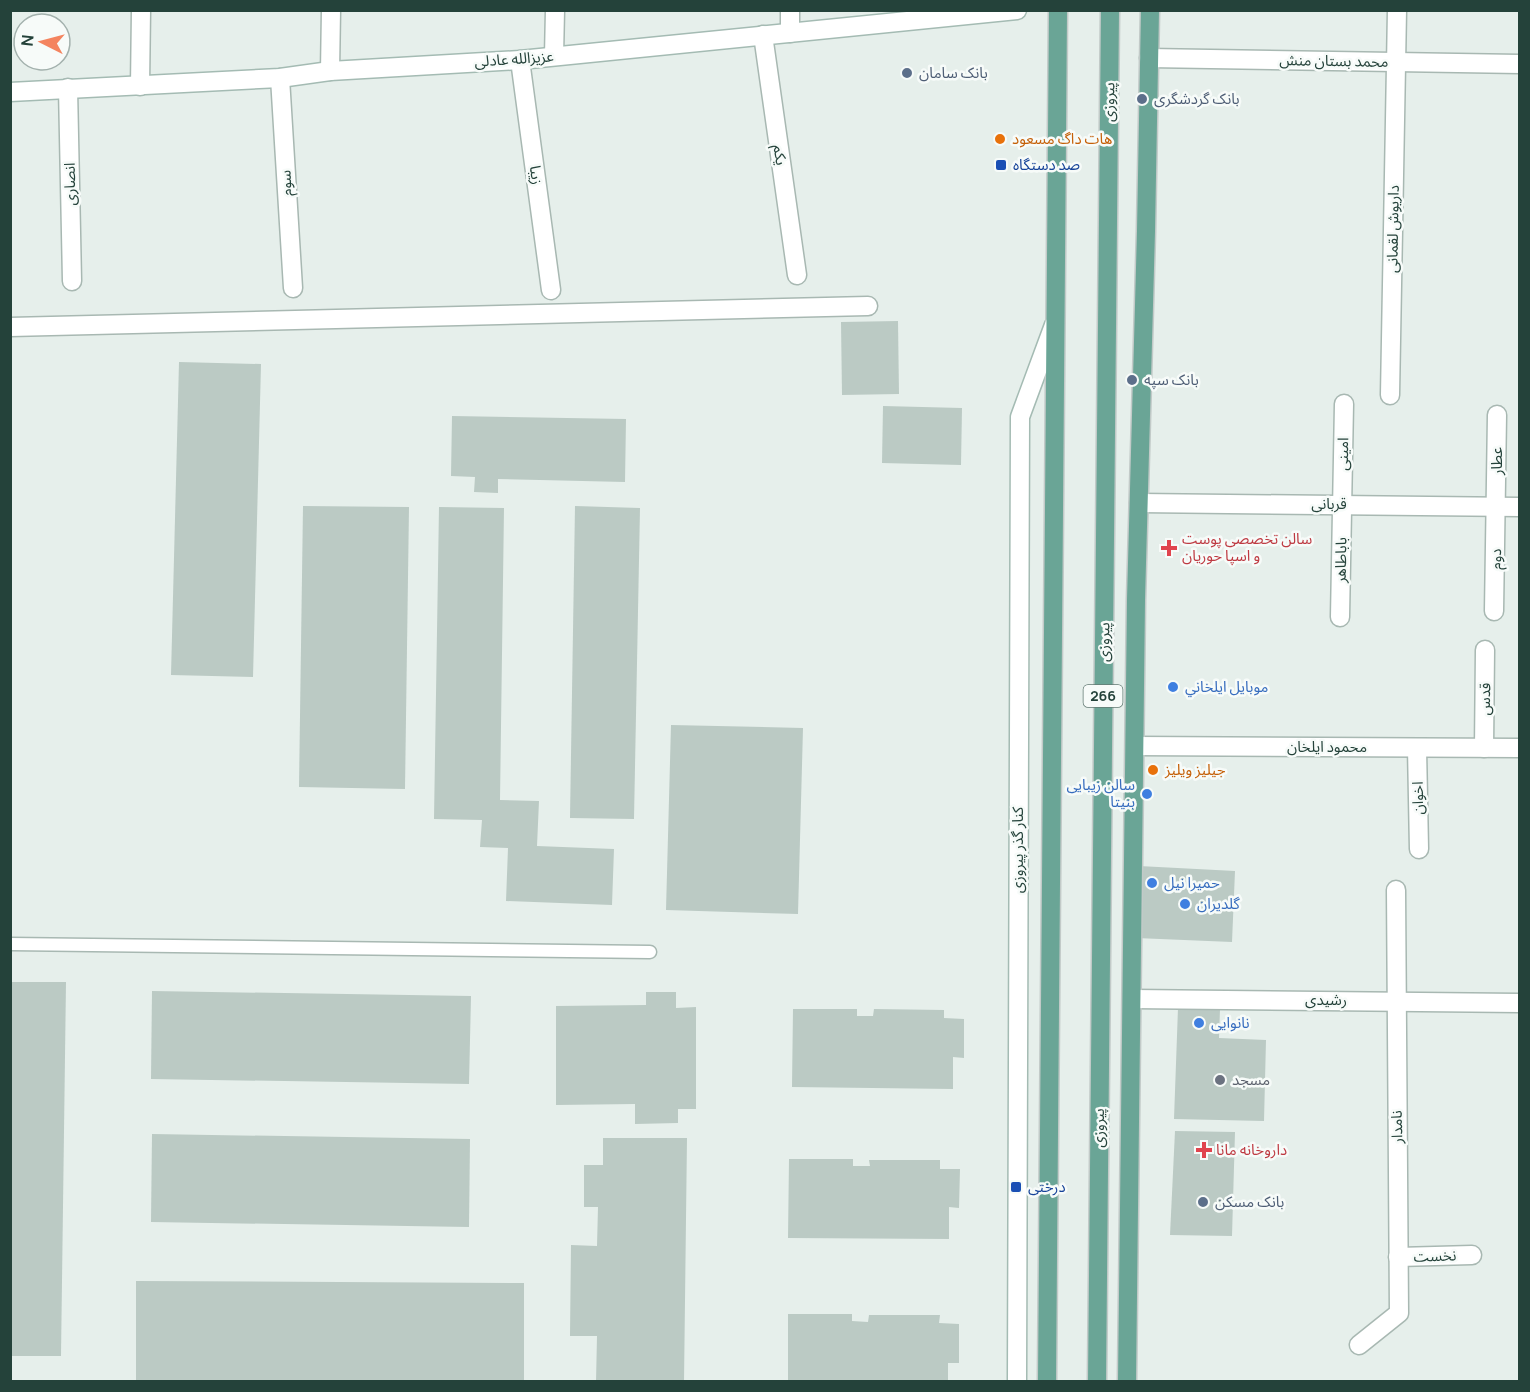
<svg xmlns="http://www.w3.org/2000/svg" width="1530" height="1392" font-family="Manrope,'Noto Sans Arabic',sans-serif">
<style>
.building{fill:#bbcac4}
.lines{fill:none;stroke-linecap:round;stroke-linejoin:round}
.service-casing{stroke:#a8b8b2;stroke-width:15}
.minor-casing{stroke:#a8b8b2;stroke-width:21}
.tertiary-casing{stroke:#a8b8b2;stroke-width:21}
.secondary-casing{stroke:#a4bbb3;stroke-width:21}
.primary-casing{stroke:#c2cac8;stroke-width:21}
.service{stroke:#fff;stroke-width:12}
.minor{stroke:#fff;stroke-width:18}
.tertiary{stroke:#fff;stroke-width:18}
.secondary{stroke:#fff;stroke-width:18}
.primary{stroke:#6aa596;stroke-width:18}
.service-dot{fill:#5c6f8a;stroke:#f7fbf9;stroke-width:2}
.food-dot{fill:#e8710a;stroke:#f7fbf9;stroke-width:2}
.transit-dot{fill:#1a4fb4;stroke:#f7fbf9;stroke-width:2}
.health-dot{fill:#e0444e;stroke:#f7fbf9;stroke-width:2}
.shop-dot{fill:#3f7fe0;stroke:#f7fbf9;stroke-width:2}
.worship-dot{fill:#6b7280;stroke:#f7fbf9;stroke-width:2}
.labels{text-anchor:middle;stroke-width:5;stroke-linejoin:round;paint-order:stroke}
.shield{fill:#f7fbf9;stroke:#637a73;stroke-width:1.5}
.shield-label{font-size:14px;font-weight:bold;fill:#24423a}
.street-label{font-size:15px;fill:#24423a;stroke:#f7fbf9}
.service-label{font-size:15px;fill:#4e5e75;stroke:#f7fbf9;text-anchor:start}
.food-label{font-size:15px;fill:#c56008;stroke:#f7fbf9;text-anchor:start}
.transit-label{font-size:15px;fill:#164399;stroke:#f7fbf9;text-anchor:start}
.health-label{font-size:15px;fill:#be3a42;stroke:#f7fbf9;text-anchor:start}
.shop-label{font-size:15px;fill:#366cbe;stroke:#f7fbf9;text-anchor:start}
.worship-label{font-size:15px;fill:#5b616d;stroke:#f7fbf9;text-anchor:start}
</style>
<rect width="100%" height="100%" fill="#e6efeb"/>
<g class="building">
<path d="M898,321L899,394L842,395L841,322Z"/>
<path d="M179,362L261,364L253,677L171,675Z"/>
<path d="M883,406L962,408L961,465L882,463Z"/>
<path d="M452,416L626,419L625,482L498,479V493L474,492L475,477L451,476Z"/>
<path d="M303,506L409,507L405,789L299,787Z"/>
<path d="M575,506L640,508L634,819L570,818Z"/>
<path d="M439,507L504,508L500,800L539,801L537,846L614,849L612,905L506,901L508,848L480,847L482,820L434,819Z"/>
<path d="M671,725L803,728L798,914L666,910Z"/>
<path d="M1139,866L1235,871L1232,942L1136,938Z"/>
<path d="M10,982H66L61,1356H10Z"/>
<path d="M152,991L471,996L469,1084L151,1079Z"/>
<path d="M646,992H676V1008L696,1007V1109H678V1123L635,1124V1104L556,1105V1006L646,1005Z"/>
<path d="M1178,1008L1220,1009L1219,1038L1266,1040L1264,1121L1174,1119Z"/>
<path d="M793,1009H857V1016H873L874,1009L944,1010V1018L964,1019V1058L953,1057V1089L792,1087Z"/>
<path d="M1175,1131L1235,1132L1232,1236L1170,1235Z"/>
<path d="M152,1134L470,1139L469,1227L151,1222Z"/>
<path d="M603,1138H687L684,1382H596L597,1336H570L571,1245L597,1246L598,1207H584V1165H603Z"/>
<path d="M789,1159H853V1166H870L869,1160H940V1169H960L959,1208L949,1207V1239L788,1238Z"/>
<path d="M136,1281L524,1283V1382H136Z"/>
<path d="M788,1314H852V1321L868,1322L869,1315H940L939,1323L959,1324V1363H948V1382H788Z"/>
</g>
<g class="lines">
<g class="service-casing">
<path id="service" d="M10,944L650,952"/>
</g>
<g class="minor-casing">
<g id="minor">
<path d="M790,33V10"/>
<path d="M763,35L797,275"/>
<path d="M554,56L555,10"/>
<path d="M520,60L551,290"/>
<path d="M330,71L331,10"/>
<path d="M280,78L293,288"/>
<path d="M140,86L141,10"/>
<path d="M68,88L72,281"/>
<path d="M10,327L868,306"/>
<path d="M1390,395L1397,10"/>
<path d="M1494,611L1497,415"/>
<path d="M1340,617L1344,404"/>
<path d="M1417,748L1419,849"/>
<path d="M1484,748L1485,650"/>
<path d="M1398,1257L1472,1255"/>
<path d="M1359,1345L1399,1313L1396,890"/>
</g>
</g>
<g class="tertiary-casing">
<g id="tertiary">
<path d="M1149,58L1520,64"/>
<path d="M1139,503L1520,507"/>
<path d="M1135,746L1520,748"/>
<path d="M1133,999L1520,1003"/>
</g>
</g>
<g class="secondary-casing">
<g id="secondary">
<path d="M10,92L280,78L330,71L520,60L1017,10"/>
<path d="M1017,1382L1020,417L1054,325"/>
</g>
</g>
<g class="primary-casing">
<g id="primary">
<path d="M1047,1382L1058,10"/>
<path d="M1097,1382L1110,10"/>
<path d="M1127,1382L1136,600L1146,231L1150,10"/>
</g>
</g>
<use href="#service" class="service"/>
<use href="#minor" class="minor"/>
<use href="#tertiary" class="tertiary"/>
<use href="#secondary" class="secondary"/>
<use href="#primary" class="primary"/>
</g>
<g class="service-dot">
<circle cx="907" cy="73" r="6"/>
<circle cx="1142" cy="99" r="6"/>
<circle cx="1132" cy="380" r="6"/>
<circle cx="1203" cy="1202" r="6"/>
</g>
<g class="food-dot">
<circle cx="1000" cy="139" r="6"/>
<circle cx="1153" cy="770" r="6"/>
</g>
<g class="transit-dot">
<rect x="995" y="159" width="12" height="12" rx="3"/>
<rect x="1010" y="1181" width="12" height="12" rx="3"/>
</g>
<g class="health-dot">
<path d="M1166 539h6v6h6v6h-6v6h-6v-6h-6v-6h6z"/>
<path d="M1201 1141h6v6h6v6h-6v6h-6v-6h-6v-6h6z"/>
</g>
<g class="shop-dot">
<circle cx="1173" cy="687" r="6"/>
<circle cx="1147" cy="794" r="6"/>
<circle cx="1152" cy="883" r="6"/>
<circle cx="1185" cy="904" r="6"/>
<circle cx="1199" cy="1023" r="6"/>
</g>
<circle class="worship-dot" cx="1220" cy="1080" r="6"/>
<g class="labels">
<rect class="shield" x="1083.5" y="685" width="39" height="22" rx="4.5"/>
<g class="shield-label">
<text x="1103" y="701">266</text>
</g>
<g class="street-label">
<text transform="translate(514 59) rotate(-4)" y="5">عزیزالله عادلی</text>
<text transform="translate(1334 61) rotate(1)" y="5">محمد بستان منش</text>
<text transform="translate(1109 102) rotate(-89)" y="5">پیروزی</text>
<text transform="translate(780 155) rotate(82)" y="5">یکم</text>
<text transform="translate(536 175) rotate(82)" y="5">زیبا</text>
<text transform="translate(286 183) rotate(-93)" y="5">سوم</text>
<text transform="translate(70 184) rotate(-91)" y="5">انصاری</text>
<text transform="translate(1393 229) rotate(-89)" y="5">داریوش لقمانی</text>
<text transform="translate(1343 454) rotate(-89)" y="5">امینی</text>
<text transform="translate(1497 461) rotate(-90)" y="5">عطار</text>
<text x="1329" y="509">قربانی</text>
<text transform="translate(1496 559) rotate(-89)" y="5">دوم</text>
<text transform="translate(1341 560) rotate(-89)" y="5">باباطاهر</text>
<text transform="translate(1104 642) rotate(-89)" y="5">پیروزی</text>
<text transform="translate(1485 699) rotate(-89)" y="5">قدس</text>
<text x="1327" y="752">محمود ایلخان</text>
<text transform="translate(1418 798) rotate(-91)" y="5">اخوان</text>
<text transform="translate(1018 850) rotate(-90)" y="5">کنار گذر پیروزی</text>
<text x="1326" y="1005">رشیدی</text>
<text transform="translate(1397 1127) rotate(-91)" y="5">نامدار</text>
<text transform="translate(1099 1128) rotate(-90)" y="5">پیروزی</text>
<text transform="translate(1435 1256) rotate(-2)" y="5">نخست</text>
</g>
<g class="service-label">
<text x="919" y="78">بانک سامان</text>
<text x="1154" y="104">بانک گردشگری</text>
<text x="1144" y="385">بانک سپه</text>
<text x="1215" y="1207">بانک مسکن</text>
</g>
<g class="food-label">
<text x="1012" y="144">هات داگ مسعود</text>
<text x="1165" y="775">جیلیز ویلیز</text>
</g>
<g class="transit-label">
<text x="1013" y="170">صد دستگاه</text>
<text x="1028" y="1192">درختی</text>
</g>
<g class="health-label">
<text x="1182" y="544">سالن تخصصی پوست<tspan x="1182" dy="17">و اسپا حوریان</tspan></text>
<text x="1216" y="1155">داروخانه مانا</text>
</g>
<g class="shop-label">
<text x="1185" y="692">موبايل ايلخاني</text>
<text x="1135" y="790" text-anchor="end">سالن زیبایی<tspan x="1135" dy="17">بنیتا</tspan></text>
<text x="1164" y="888">حمیرا نیل</text>
<text x="1197" y="909">گلدیران</text>
<text x="1211" y="1028">نانوایی</text>
</g>
<g class="worship-label">
<text x="1232" y="1085">مسجد</text>
</g>
</g>
<rect width="1530" height="1392" fill="none" stroke="#24423a" stroke-width="24"/>
<g transform="translate(42 42) rotate(276)"><circle r="28" fill="#f7fbf9" stroke="#a3b1ad" stroke-width="1.5"/>
<path d="M0-4.5L10 22L0 15L-10 22Z" fill="#f4845f"/>
<text y="-9" font-size="16" font-weight="bold" text-anchor="middle" fill="#24423a">N</text>
</g>
</svg>
